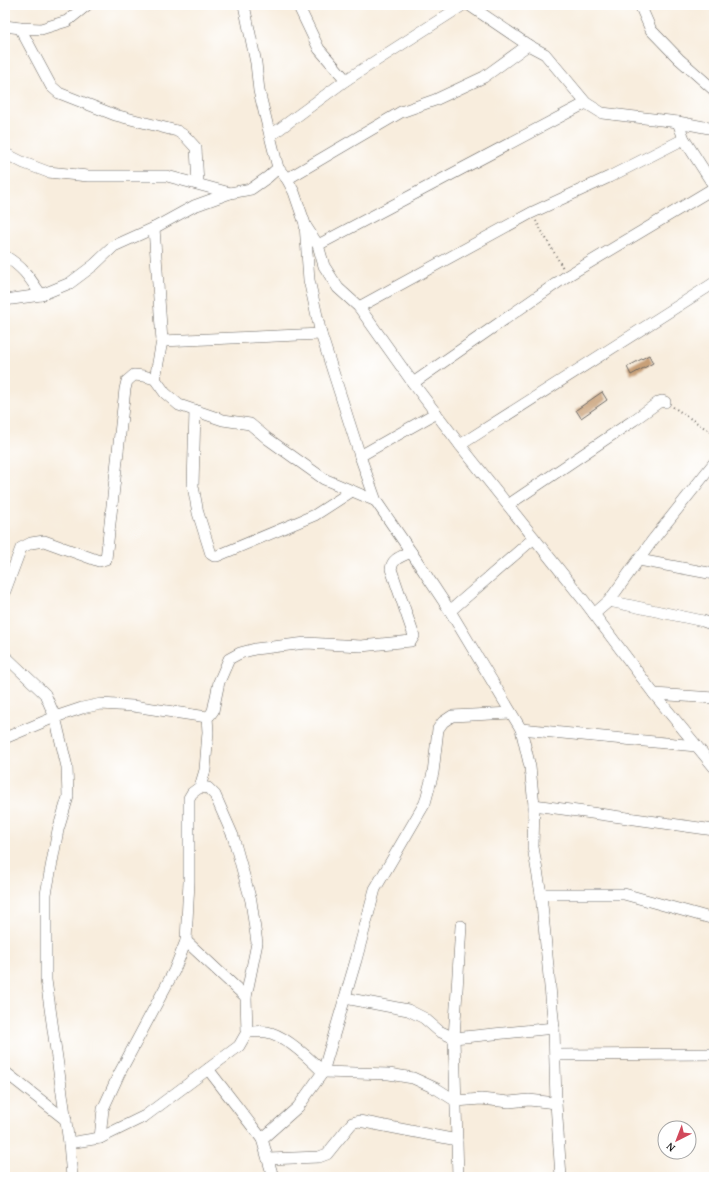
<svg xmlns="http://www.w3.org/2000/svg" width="719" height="1182" font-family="'Gentium Book Plus',serif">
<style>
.building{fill:#c8a078}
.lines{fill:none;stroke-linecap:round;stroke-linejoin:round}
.minor-casing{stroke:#696560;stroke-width:12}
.path{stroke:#696560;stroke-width:2;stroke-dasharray:1 3;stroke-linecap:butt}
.minor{stroke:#fff;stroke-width:11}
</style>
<rect width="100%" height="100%" fill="#fff"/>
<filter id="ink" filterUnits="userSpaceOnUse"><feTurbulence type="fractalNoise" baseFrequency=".025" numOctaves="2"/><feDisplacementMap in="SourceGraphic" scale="8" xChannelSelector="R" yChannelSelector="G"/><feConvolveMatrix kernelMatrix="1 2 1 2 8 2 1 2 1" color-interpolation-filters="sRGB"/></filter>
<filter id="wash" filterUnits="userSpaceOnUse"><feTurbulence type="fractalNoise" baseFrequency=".012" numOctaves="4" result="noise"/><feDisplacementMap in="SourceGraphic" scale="16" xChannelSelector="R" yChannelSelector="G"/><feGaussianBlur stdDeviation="0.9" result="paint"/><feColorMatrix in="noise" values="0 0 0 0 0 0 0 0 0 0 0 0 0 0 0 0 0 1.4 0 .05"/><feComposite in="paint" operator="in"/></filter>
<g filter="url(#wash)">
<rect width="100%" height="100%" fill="#f8eddd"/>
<g id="blocks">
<g class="building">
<path d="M649,355L653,363L631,375L627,367Z"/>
<path d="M602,392L607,400L581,418L576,410Z"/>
</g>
</g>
</g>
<g filter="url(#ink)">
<use href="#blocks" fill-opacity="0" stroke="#696560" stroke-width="1"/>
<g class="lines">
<g class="minor-casing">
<g id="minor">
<path d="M244,5L256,63L259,91L278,168L287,179L294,192L305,224L309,280L321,334L360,456L376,501L411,552L450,611L521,729L530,767L534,805L533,847L541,894L554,1028L556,1103L561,1177"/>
<path d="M298,5L319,49L346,80"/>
<path d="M469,5L528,45L545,54L586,103L602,113L678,122L714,129"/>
<path d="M640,5L651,30L679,59L714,90"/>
<path d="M5,26L20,28L41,29L67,21L87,5"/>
<path d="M20,28L51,86L59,93L115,115L177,131L185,136L196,148L198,184"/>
<path d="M678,122L684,139L714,186"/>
<path d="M270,136L346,80L463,5"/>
<path d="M5,155H8L24,163L48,172L88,176H167L230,193"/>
<path d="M287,179L401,112L435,100L484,77L528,45"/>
<path d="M305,225L318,245L324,266L338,288L359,307L413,383L460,445L585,602L654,694L714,767"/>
<path d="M154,228L162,341L155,379"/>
<path d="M318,245L586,103"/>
<path d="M5,256C24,268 29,277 41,295"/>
<path d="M5,300L41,295L70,283L94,265L114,246L154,228L194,206L230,193L251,189L268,177L278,168"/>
<path d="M359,307L531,213L609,177L684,139"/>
<path d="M162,341L321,334"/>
<path d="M413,383L567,276L714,188"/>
<path d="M195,410L193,486L198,513L211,554L214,556H217L315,515L352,491"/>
<path d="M460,445L714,283"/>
<path d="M360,456L436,413"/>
<path d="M508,505L634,420L659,402L662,401L665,402"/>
<path d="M639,560L714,574"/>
<path d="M5,591L21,548L31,543L44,541L99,561L106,559L125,389L127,381L134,375L144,376L155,379L165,393L179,405L223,420L250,424L268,439L324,479L376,501"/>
<path d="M609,601L703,621L714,625"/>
<path d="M450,611L534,538"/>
<path d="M594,614L609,601L652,541L714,463"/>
<path d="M5,656L45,694L55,717L67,767L68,797L58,830L46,894V980L69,1143L72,1177"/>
<path d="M654,694L714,698"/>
<path d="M521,729L696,746"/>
<path d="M5,738L55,717L82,708L101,704L133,706L207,717L210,715L213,711L219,682L229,659L240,653L255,649L306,643L361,646L411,641L414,636L391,569C392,558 403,556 411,552"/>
<path d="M534,805L714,830"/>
<path d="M541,894H624L714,919"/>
<path d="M186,941L246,997"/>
<path d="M345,998L408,1010L424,1018L439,1031L454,1038L554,1028"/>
<path d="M247,1032C254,1032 260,1031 267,1032C285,1035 310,1059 323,1072L389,1074L413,1078L437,1089L456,1101L481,1099L509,1102L529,1100L556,1103"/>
<path d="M555,1055L714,1054"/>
<path d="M208,1069L262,1139L273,1177"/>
<path d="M5,1072L66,1120"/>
<path d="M100,1138L103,1109L119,1074L174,971L186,941L189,882V798L192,793L200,787L205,770L208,732L207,717"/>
<path d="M262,1139L298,1107L323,1072L356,960L375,889L425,803L433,773L438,729L443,722L452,716L511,713"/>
<path d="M69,1143L100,1138L145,1116L239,1046L247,1032L246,997L257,943L251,901L233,836L215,795L208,788L200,787"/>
<path d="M268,1159L319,1157L327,1154L352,1123L359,1121L457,1140"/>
<path d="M458,1177L454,1038L461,926"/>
</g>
</g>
<g class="path">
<path d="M536,221L563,268"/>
<path d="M673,407L714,434"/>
</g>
<use href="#minor" class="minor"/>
</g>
</g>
<rect width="719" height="1182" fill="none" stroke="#fff" stroke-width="20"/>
<g transform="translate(677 1140) rotate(222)"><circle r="19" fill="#ffffff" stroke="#a4a4a4"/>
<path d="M0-3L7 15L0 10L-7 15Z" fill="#d1495b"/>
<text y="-6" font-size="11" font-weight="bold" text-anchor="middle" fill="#1c1c1c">N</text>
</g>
</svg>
